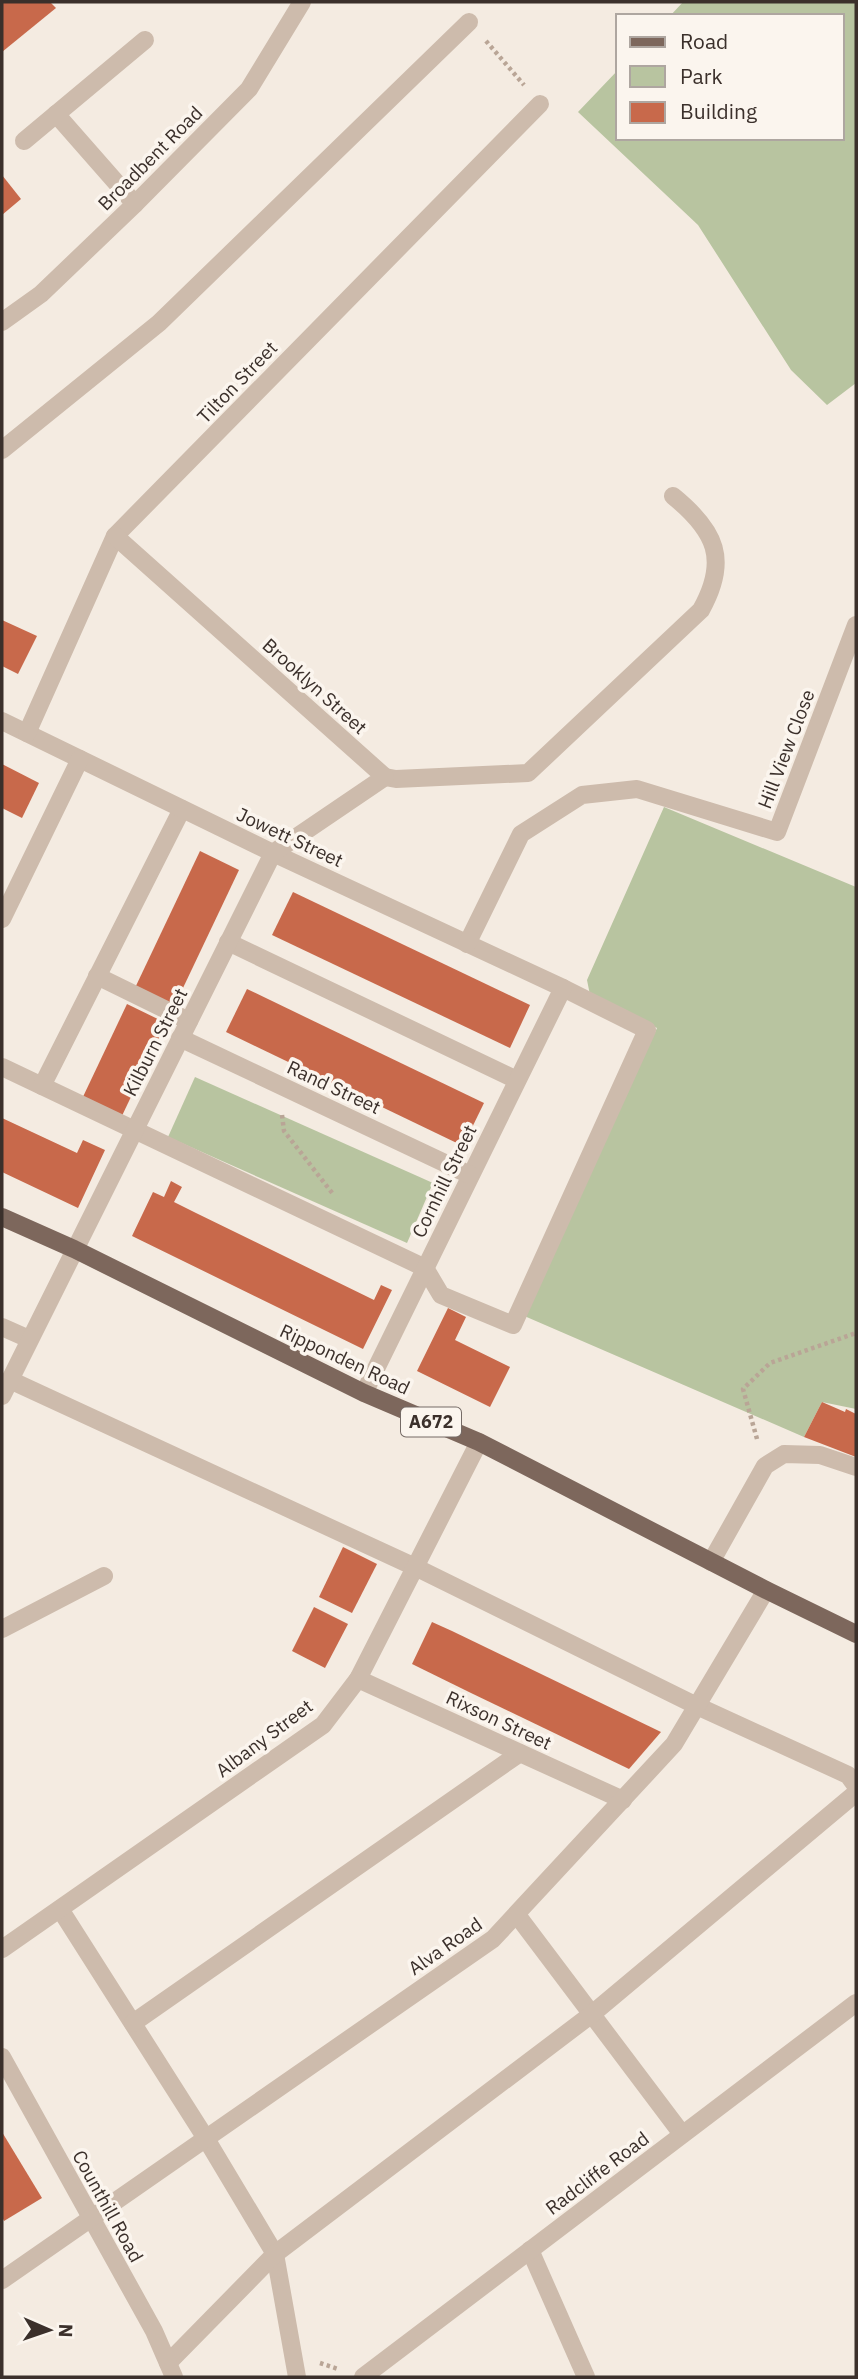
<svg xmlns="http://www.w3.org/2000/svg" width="858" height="2379" font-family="'IBM Plex Sans',sans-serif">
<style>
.green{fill:#b8c4a0}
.building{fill:#c8694b}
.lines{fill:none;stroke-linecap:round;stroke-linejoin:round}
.path{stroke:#b9a596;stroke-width:4.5;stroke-dasharray:3.5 3.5;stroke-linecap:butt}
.service{stroke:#cdbbac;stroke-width:18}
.minor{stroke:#cdbbac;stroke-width:18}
.primary{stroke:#7d675c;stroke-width:18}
.labels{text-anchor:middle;stroke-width:7;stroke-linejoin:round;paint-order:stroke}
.shield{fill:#fbf5ee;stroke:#756b66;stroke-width:2}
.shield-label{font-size:18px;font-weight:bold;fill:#3b302b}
.street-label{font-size:19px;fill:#3b302b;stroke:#fbf5ee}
</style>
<rect width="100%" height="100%" fill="#f4ebe1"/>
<g class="green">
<path d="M683,2H856V383L827,405L791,370L698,225L578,112L618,70V138H842V16H670Z"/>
<path d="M664,807L856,887V1409L822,1402L804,1437L522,1315L657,1028L590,995L587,980Z"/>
<path d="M195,1077L433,1183L407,1243L168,1137Z"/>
</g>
<g class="building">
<path d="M2,2H50L56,8L2,52Z"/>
<path d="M2,175L21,199L2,215Z"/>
<path d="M2,620L37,636L18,674L2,666Z"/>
<path d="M2,764L39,783L22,818L2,808Z"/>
<path d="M200,851L239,870L173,1009L134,990Z"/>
<path d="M293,892L530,1005L510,1048L272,935Z"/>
<path d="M247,989L484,1103L463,1146L226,1032Z"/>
<path d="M127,1004L166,1023L120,1120L81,1101Z"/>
<path d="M2,1118L77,1153L83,1140L105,1150L78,1208L2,1172Z"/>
<path d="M171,1181L182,1187L174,1202L196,1213L374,1300L381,1285L392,1290L363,1349L132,1236L153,1192L164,1197Z"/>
<path d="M448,1308L466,1317L455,1340L510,1367L490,1407L417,1371Z"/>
<path d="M822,1402L845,1412L846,1409L856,1414V1457L804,1437Z"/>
<path d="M343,1547L377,1564L352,1613L319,1597Z"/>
<path d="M314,1607L348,1624L325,1668L292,1651Z"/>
<path d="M432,1622L452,1631L661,1732L629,1769L471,1693L412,1664Z"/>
<path d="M2,2132L42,2198L4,2221L2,2217Z"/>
</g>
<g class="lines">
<g class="path">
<path d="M486,41L524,85"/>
<path d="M282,1115L284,1131L333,1194"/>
<path d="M757,1439L743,1389L770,1363L856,1333"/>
<path d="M320,2363L338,2369"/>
</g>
<g class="service">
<path d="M56,114L135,204"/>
<path d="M24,141L145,40"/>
<path d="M2,450L159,323L469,22"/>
<path d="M385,777L396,779L528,773L701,610C729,560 716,531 673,496"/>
<path d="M228,942L517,1080"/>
<path d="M97,976L189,1021"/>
<path d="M2,1067L425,1268L441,1295L513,1325L647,1030L563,988"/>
<path d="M42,1086L182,809"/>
<path d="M2,1327L29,1339"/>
<path d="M10,1380L415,1567L697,1706L848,1775L856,1786"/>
<path d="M711,1562L765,1466L784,1454L820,1455L856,1467"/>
<path d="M60,1909L205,2137L275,2254L297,2377"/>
<path d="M517,1915L682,2134"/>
<path d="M133,2023L520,1753"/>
<path d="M168,2363L275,2254L592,2014L856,1793"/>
</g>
<g class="minor">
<path d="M2,322L41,294L135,204L249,89L302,2"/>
<path d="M2,721L273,853L563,988L364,1393"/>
<path d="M27,733L115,536L540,104"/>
<path d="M2,919L80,759"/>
<path d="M467,944L521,834L582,795L637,789L777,832L856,625"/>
<path d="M180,1038L470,1175"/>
<path d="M2,1396L273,853L385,777L115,536"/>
<path d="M2,1629L104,1576"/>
<path d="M358,1679L623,1800"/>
<path d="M2,1949L323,1725L358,1679L479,1442"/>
<path d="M2,2057L154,2331L174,2377"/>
<path d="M530,2250L586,2377"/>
<path d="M2,2280L493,1939L674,1744L766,1590"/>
<path d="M363,2377L856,2003"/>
</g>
<path class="primary" d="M2,1217L74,1249L364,1393L479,1442L766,1590L856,1634"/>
</g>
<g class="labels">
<rect class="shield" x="401" y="1407.5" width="60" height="29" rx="5"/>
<g class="shield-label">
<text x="431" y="1428">A672</text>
</g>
<g class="street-label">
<text transform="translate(150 158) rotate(-45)" y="7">Broadbent Road</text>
<text transform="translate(237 382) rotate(-46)" y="7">Tilton Street</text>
<text transform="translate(315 686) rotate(42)" y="7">Brooklyn Street</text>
<text transform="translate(786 749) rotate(-69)" y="7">Hill View Close</text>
<text transform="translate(290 837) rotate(25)" y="7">Jowett Street</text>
<text transform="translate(155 1042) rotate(-63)" y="7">Kilburn Street</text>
<text transform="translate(334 1087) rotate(25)" y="7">Rand Street</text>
<text transform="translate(444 1181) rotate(-64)" y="7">Cornhill Street</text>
<text transform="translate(345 1359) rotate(25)" y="7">Ripponden Road</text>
<text transform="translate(499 1720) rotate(25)" y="7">Rixson Street</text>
<text transform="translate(264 1738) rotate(-37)" y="7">Albany Street</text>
<text transform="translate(445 1946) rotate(-35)" y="7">Alva Road</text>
<text transform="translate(597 2173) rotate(-37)" y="7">Radcliffe Road</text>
<text transform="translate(108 2206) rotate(61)" y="7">Counthill Road</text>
</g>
</g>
<rect width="858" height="2379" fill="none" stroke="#3b302b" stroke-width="7"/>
<rect x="616" y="14" width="228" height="126" fill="#fbf5ee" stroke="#aea6a0" stroke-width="2"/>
<rect x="630" y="37" width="35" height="10" fill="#7d675c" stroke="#aea6a0" stroke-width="2"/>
<text x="680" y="49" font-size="21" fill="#3b302b">Road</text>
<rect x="630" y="66" width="35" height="21" fill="#b8c4a0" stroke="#aea6a0" stroke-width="2"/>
<text x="680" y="84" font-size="21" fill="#3b302b">Park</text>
<rect x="630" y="102" width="35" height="21" fill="#c8694b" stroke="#aea6a0" stroke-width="2"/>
<text x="680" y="119" font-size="21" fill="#3b302b">Building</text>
<g transform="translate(49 2330) rotate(92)" stroke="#fbf5ee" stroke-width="5" paint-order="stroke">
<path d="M0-5L12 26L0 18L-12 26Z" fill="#3b302b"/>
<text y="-10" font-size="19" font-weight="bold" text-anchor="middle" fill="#3b302b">N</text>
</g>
</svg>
